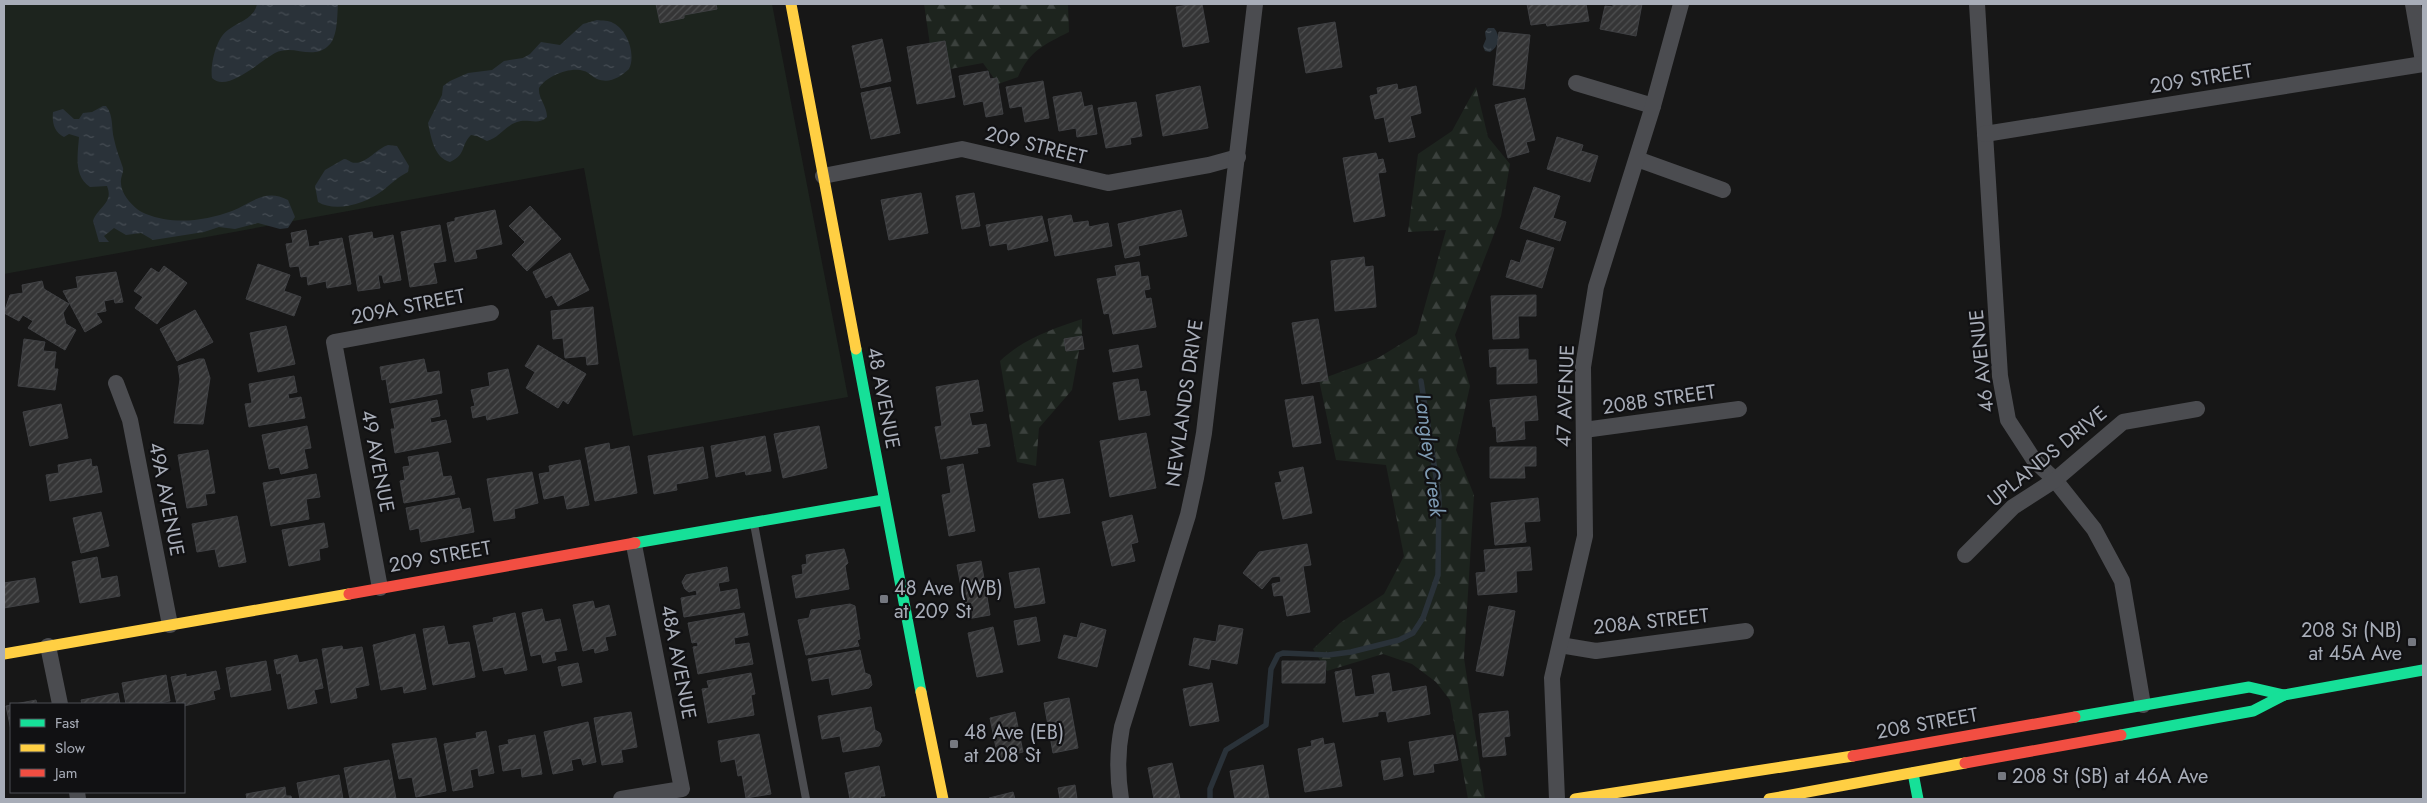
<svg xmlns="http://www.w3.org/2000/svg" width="2427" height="803" font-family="Jost,sans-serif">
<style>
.green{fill:#1d241e}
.forest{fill:url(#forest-firs)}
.water{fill:url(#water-ripples)}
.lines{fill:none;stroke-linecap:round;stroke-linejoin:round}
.stream{stroke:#2a3239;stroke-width:5.5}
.building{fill:url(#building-hatch);stroke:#3f4043}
.lane{stroke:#4b4c50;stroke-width:8}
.street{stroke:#4b4c50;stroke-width:16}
.fast{stroke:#16e098;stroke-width:11}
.slow{stroke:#ffcf43;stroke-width:11}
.jam{stroke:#f24e42;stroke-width:11}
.poi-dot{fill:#757880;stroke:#111113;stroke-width:2}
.labels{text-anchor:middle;stroke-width:4.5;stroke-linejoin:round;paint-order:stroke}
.street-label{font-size:20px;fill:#a8adb8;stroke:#111113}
.poi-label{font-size:20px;fill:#a8adb8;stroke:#111113;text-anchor:start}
.water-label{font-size:21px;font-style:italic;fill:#7f9bb3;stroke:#111113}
</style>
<defs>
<pattern id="forest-firs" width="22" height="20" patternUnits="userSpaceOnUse" patternTransform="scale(1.25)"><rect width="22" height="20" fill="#1d241e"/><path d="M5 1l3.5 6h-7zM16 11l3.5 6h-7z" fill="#3b413d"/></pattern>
<pattern id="water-ripples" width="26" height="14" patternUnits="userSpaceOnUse" patternTransform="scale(1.25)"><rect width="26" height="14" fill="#2a3239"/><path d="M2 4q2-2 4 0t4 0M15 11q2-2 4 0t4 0" fill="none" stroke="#464d54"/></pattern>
<pattern id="building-hatch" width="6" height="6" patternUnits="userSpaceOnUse" patternTransform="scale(1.25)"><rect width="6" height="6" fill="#353536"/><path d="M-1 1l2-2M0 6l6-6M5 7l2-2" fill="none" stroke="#4f5051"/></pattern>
</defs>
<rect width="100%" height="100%" fill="#171717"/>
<path class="green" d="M4,4H772L848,397L633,436L584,168L4,274Z"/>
<g class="forest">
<path d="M924,4H1068L1069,32C1045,44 1029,51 1018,77L998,84L983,63L934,72Z"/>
<path d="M1476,87L1488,137L1510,164L1501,216L1455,335L1470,386L1456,450L1474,495L1464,658L1485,799H1468L1450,700L1436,682L1412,664L1383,654L1327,671L1313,649L1340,623L1384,594L1404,556L1386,465L1336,460L1319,380L1378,358L1417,334L1446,230L1408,232L1418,154L1452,131Z"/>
<path d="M1082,319V334L1072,390L1039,428L1036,466L1017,462L1000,361C1023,339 1052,329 1082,319Z"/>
</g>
<g class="water">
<path d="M257,4H338C337,17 338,39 327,47C311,60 293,44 275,53C260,61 227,93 212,78C210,65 216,38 228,30C238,22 254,19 257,4Z"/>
<path d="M597,20C602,21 609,20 613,23C628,30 636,55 629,69C620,77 610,84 597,79C592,77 589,72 584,71C571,66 546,76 539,88C538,99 547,105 547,117C538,126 528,118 517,122C505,126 499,138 487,141L477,136L471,135C460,146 467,154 450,162C434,158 431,137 428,123L442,95L443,86L450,81L468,73L492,70L504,61L523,58L530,54L541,42L560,45L583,24Z"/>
<path d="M1488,28H1494C1501,36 1499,47 1490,52L1485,51L1483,46L1486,39L1485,32Z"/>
<path d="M103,106H106C114,116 111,128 114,139C116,149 120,159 123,168C124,172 120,178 121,183C121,195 135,210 146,214C173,225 205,221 232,211C252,203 265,188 288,200L295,217L288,228L280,229L258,223L235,229L219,227L204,232L153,240L141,233L126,235L114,228L104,236L109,242H99L93,221C98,207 114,203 107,186L90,187C73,176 78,153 79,137L69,134L64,137C54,132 52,123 53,112L63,109L74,119H79L83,113L92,112Z"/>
<path d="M388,145L397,146L409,166L408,172C398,177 391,184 382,191C367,203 336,213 318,202L315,186L325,170L344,159C347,159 349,161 351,162C364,167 377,148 388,145Z"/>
</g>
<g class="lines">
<path class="stream" d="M1210,799V789L1226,750L1266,725L1271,669L1278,655L1283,653L1328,655L1351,652L1399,640L1413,633L1423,618L1438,575L1439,496L1421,381"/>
</g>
<g class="building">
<path d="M656,4H716L717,9L684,15V18L660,23Z"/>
<path d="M1194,4H1202L1209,42L1183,47L1176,7Z"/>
<path d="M1527,4H1586L1589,21L1547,26L1546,23L1531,25Z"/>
<path d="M1613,4H1642L1636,36L1600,29L1605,6L1613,7Z"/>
<path d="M1335,22L1342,67L1306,73L1298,28Z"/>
<path d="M1499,32L1530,35L1524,89L1493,85Z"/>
<path d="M882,39L891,81L861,88L852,46Z"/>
<path d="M945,41L955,97L917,104L907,47Z"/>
<path d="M988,71L990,79L997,78L1003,114L986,117L983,101L964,105L959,76Z"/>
<path d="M1043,81L1049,118L1025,122L1022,106L1010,108L1006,87Z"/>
<path d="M1397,84L1398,90L1416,86L1421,113L1410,116L1415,137L1389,142L1384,117L1375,119L1370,96L1378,94L1377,88Z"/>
<path d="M1200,86L1208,128L1163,136L1156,95Z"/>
<path d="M890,87L900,133L871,139L861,93Z"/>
<path d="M1081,92L1084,107L1092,105L1097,134L1077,137L1076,128L1059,131L1053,97Z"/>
<path d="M1525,98L1535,140L1526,142L1529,152L1508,158L1495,105Z"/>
<path d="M1136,102L1142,136L1130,138L1131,144L1106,148L1098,108Z"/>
<path d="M1557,137L1583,145L1581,151L1598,156L1590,182L1547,169Z"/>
<path d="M1376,153L1378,160L1383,159L1386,172L1378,173L1385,216L1354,222L1343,158Z"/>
<path d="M1534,187L1560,196L1553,218L1566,222L1560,241L1520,228Z"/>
<path d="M921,193L928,233L889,240L881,200Z"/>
<path d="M974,193L980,226L962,229L956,196Z"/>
<path d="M530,206L561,239L527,271L512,255L525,242L509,226Z"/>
<path d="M495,210L502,244L475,250L477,258L455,262L447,223L455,221V218Z"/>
<path d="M1181,210L1187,236L1138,246L1140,255L1125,258L1118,224Z"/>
<path d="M1071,215L1073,223L1088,221L1089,227L1108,223L1112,246L1055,256L1048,219Z"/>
<path d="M1042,216L1048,241L1008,250L1007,243L990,246L986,225Z"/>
<path d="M440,225L446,261L433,263L437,283L410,287L401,232Z"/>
<path d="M306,230L309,247L320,245L319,242L342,238L351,284L327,288L326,281L308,285L307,276L301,277L299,266L290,267L286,244L293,243L291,233Z"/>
<path d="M372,232L373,239L393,235L401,280L384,283L382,275H378L380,288L358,291L349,236Z"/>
<path d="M1527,240L1554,248L1542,288L1506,277L1511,260L1520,263Z"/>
<path d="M570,253L589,290L558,306L552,295L546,298L533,272Z"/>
<path d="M1364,257L1365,267L1373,266L1376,307L1335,311L1331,261Z"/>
<path d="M1139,262L1141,277L1148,276L1150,289L1144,290L1146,299L1151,298L1156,327L1113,334L1109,313L1104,314L1097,279L1117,276L1115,266Z"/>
<path d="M258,264L290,275L284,291L301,297L294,316L246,299Z"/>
<path d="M164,266L187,283L157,324L135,308L143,297L134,291L151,268L159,273Z"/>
<path d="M116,272L123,302L115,303L114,299L104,301L106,311L96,313L102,322L85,332L63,291L78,288L76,277Z"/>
<path d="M42,281L44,289L69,304L63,313L66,324L76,330L65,350L28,328L33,321L23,315L19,321L4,313L10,295L23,293L22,285Z"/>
<path d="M1536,295V316H1518L1519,338L1493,339L1491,296Z"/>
<path d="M593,307L598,364L587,365L586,356L565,358L563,338L553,339L551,311Z"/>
<path d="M195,310L213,342L177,361L160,329Z"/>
<path d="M1318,319L1328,380L1302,384L1292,323Z"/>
<path d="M286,326L295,364L258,372L250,333Z"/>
<path d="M1082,336L1084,349L1066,351L1064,339Z"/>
<path d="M24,339L45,342L43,351L56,352L54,369H58L55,390L18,386Z"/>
<path d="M538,345L586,374L568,404L563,400L558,408L526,388L535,372L525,366Z"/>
<path d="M1138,345L1142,367L1113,372L1109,350Z"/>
<path d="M1528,349V360H1536L1537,383L1497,384V366L1490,367L1489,350Z"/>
<path d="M199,359H204L210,378L203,424L174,423L180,379L178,366Z"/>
<path d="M424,359L427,373L439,371L442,393L390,403L386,379L382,380L380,367Z"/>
<path d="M508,369L518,413L487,420L486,415L473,418L471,407L475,406L471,390L490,386L488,373Z"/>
<path d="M294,376L297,392L288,394L289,399L301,397L305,418L249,427L245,404L252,403L249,384Z"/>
<path d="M1138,379L1140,392L1146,391L1150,415L1119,420L1113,383Z"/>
<path d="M978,380L983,411L969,413L972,426L986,424L990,446L977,448L978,453L941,459L935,427L942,426L936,387Z"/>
<path d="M1313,396L1321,443L1293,447L1285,400Z"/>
<path d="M1536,396L1538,420L1524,421L1525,439L1497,442L1496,426L1493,427L1490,400Z"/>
<path d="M437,400L440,416L430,418L431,423L446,420L451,442L395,453L391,429H395L391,409Z"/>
<path d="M61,404L68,438L30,446L23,412Z"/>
<path d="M307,426L311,448L304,449L308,468L281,474L279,467L269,469L262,435Z"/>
<path d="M819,426L827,468L783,478L774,434Z"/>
<path d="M1146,433L1156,488L1110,497L1100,441Z"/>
<path d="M765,436L771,471L746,475L745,471L716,477L711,446Z"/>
<path d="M609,443L610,450L629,446L637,493L595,501L585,448Z"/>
<path d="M703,447L708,478L676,484L677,490L654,494L648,456Z"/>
<path d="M1490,447H1536V466H1524L1525,478H1490Z"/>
<path d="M208,450L215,493L205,494L207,505L187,508L178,455Z"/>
<path d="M438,452L443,477L451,476L455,494L404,503L400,481L405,480L403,467L410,466L408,457Z"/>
<path d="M91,459L92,467L97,466L102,492L50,501L46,475L59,473L58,465Z"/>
<path d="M580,460L589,505L567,509L564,495L544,499L539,474L550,472L549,466Z"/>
<path d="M963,464L975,531L949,536L942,495L951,493L947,467Z"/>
<path d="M1303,467L1312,513L1283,519L1275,483L1282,482L1279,472Z"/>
<path d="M532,472L538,503L514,509L515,518L494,521L487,479Z"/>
<path d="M316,474L320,497L306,499L309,519L271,526L263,483Z"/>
<path d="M1063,479L1070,513L1039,518L1033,484Z"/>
<path d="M459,498L462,510L470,508L474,532L421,542L419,528L410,530L406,508Z"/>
<path d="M1538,498L1540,521L1524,522L1526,542L1495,545L1491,503Z"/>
<path d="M101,512L109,546L81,553L73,518Z"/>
<path d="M1132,515L1138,542L1131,544L1135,561L1112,566L1102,522Z"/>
<path d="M237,516L246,562L219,567L215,549L197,552L192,524Z"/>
<path d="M324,523L328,547L319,549L320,560L289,566L282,530Z"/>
<path d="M1307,544L1311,565L1303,566L1310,612L1287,616L1283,595L1274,596L1272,584L1281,582L1280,576L1272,577L1262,589L1243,573L1259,552Z"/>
<path d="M1530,547L1532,570L1516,571L1517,592L1478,595L1476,573L1486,572L1484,550Z"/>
<path d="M844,549L848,563L845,566L849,589L796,598L792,576L803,574L802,565L807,564L806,555Z"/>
<path d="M97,557L101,579L117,576L120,596L80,603L72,562Z"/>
<path d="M981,561L990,615L967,619L957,565Z"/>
<path d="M727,567L729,581L718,583L720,592L737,589L740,608L684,617L681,598L697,595L696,590L689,592L685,589L682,582L686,575Z"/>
<path d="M1039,568L1045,603L1015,608L1009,573Z"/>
<path d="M35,578L39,602L4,608V583Z"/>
<path d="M593,601L595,609L609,605L616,635L605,637L608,650L595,653L594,648L583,651L573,605Z"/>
<path d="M850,604L855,606L860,639L857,640L859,646L806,655L798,620L809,618L811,610Z"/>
<path d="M1489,606L1515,611L1503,676L1476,671Z"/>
<path d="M542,609L545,622L560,619L567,650L554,652L556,660L543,663L541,654L531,656L522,613Z"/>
<path d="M515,613L527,670L505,674L503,667L483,671L473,626L494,622L493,618Z"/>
<path d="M744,613L748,635L734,638L735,645L749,643L753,664L698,674L693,647L698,646L697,642L692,643L688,623Z"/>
<path d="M1036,617L1040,641L1018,645L1014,621Z"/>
<path d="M1081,623L1106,630L1097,667L1058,658L1064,635L1077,638Z"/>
<path d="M1219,625L1243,629L1237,664L1211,659L1209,669L1189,665L1194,638L1216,642Z"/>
<path d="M444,626L448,645L469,642L475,677L433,685L423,629Z"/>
<path d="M993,627L1003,672L977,677L968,633Z"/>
<path d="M415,634L426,689L404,693L403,686L381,690L373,645Z"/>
<path d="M342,646L343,650L362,647L369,685L355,688L357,698L331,703L322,649Z"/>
<path d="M860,650L865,673L870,675L872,685L869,688L832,695L829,678L812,681L808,659Z"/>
<path d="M297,655L299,663L317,659L323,688L314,690L317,703L288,709L281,673L277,674L274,660Z"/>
<path d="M266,661L271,690L231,697L226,668Z"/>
<path d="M1282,661H1326L1325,683H1282Z"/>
<path d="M578,663L582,682L562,686L558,667Z"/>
<path d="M1351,669L1355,697L1375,694L1372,676L1389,673L1392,692L1426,686L1430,714L1388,722L1386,711L1378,712V716L1343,722L1335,672Z"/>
<path d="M216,671L220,689L213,691L215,699L184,706L177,704L171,677L186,674V677Z"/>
<path d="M751,673L755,694L751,695L754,715L708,723L702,689L709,688L707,681Z"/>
<path d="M166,675L170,701L154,704H126L122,683Z"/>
<path d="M1212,683L1219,721L1190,726L1183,689Z"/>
<path d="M118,693L120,704H82L81,700Z"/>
<path d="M1069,698L1078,748L1053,753L1044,703Z"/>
<path d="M36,700L37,704H15Z"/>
<path d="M11,705V730L6,706Z"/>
<path d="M871,707L875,730L880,733L882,741L879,746L843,752L840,736L822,739L818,716Z"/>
<path d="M1508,711L1510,736L1504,737L1506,755L1483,757L1479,714Z"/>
<path d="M631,712L637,747L621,750L623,762L602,765L594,718Z"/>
<path d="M1015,712L1023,752L998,758L990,718Z"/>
<path d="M588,722L596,762L583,765L581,758L571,760L573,770L553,774L544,732Z"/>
<path d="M486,731L494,773L479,776L478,768L470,770L473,787L453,791L444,744L477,738L476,733Z"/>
<path d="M759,734L771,794L746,798L742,775L738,776L735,759L721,762L718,741Z"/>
<path d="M535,735L542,774L522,777L521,768L503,771L499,746L509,744L508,740Z"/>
<path d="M1453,735L1458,760L1433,764L1434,772L1414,775L1409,742Z"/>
<path d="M436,738L446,791L416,797L412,777L399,779L392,744Z"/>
<path d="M1323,738L1324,745L1334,743L1342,786L1305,792L1298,749L1312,746L1311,741Z"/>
<path d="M1400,758L1403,776L1384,780L1381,761Z"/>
<path d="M389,760L396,799H350L344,768Z"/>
<path d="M1172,763L1180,799H1154L1148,768Z"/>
<path d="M1263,765L1269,799H1235L1230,771Z"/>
<path d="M879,766L885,796H880L881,799H850L845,773Z"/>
<path d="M339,775L343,799H300L297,783Z"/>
<path d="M1075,785L1077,799H1060L1058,788Z"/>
<path d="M285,787L286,796H291L292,799H247L246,794Z"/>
<path d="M1013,792L1015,799H989V798Z"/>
</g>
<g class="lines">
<path class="lane" d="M754,524L806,799"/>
<g class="street">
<path d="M1977,4L2000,376L2008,420L2034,460L2055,480L2094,529L2122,581L2143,705"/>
<path d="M2413,4L2423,61"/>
<path d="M1576,83L1653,106"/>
<path d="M1985,134L2423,64"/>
<path d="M1637,159L1723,190"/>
<path d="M823,176L962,149L1108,183L1209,165L1238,157"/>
<path d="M116,383L130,420L170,625"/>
<path d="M1584,430L1739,409"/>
<path d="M1965,555L2013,507L2055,480L2123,422L2197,409"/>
<path d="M380,588L334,342L491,313"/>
<path d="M1560,645L1596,651L1746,631"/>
<path d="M48,646L60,704"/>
<path d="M77,792L78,799"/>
<path d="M621,799L682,789L634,545"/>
<path d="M1121,799C1117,774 1117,752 1122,727L1188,515L1196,478L1204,433L1255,4"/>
<path d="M1557,799L1552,678L1585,536L1583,367L1596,287L1653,106L1681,4"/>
</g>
<g class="fast">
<path d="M856,349L921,692"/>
<path d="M635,543L883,500"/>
<path d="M2075,717L2249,687L2284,695"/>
<path d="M2121,735L2253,711L2284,695L2423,670"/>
<path d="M1913,773L1918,799"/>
</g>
<g class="slow">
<path d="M791,4L856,349"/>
<path d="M4,654L349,594"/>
<path d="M921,692L943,799"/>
<path d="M1575,799L1853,756"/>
<path d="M1769,799L1965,763"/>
</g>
<g class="jam">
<path d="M349,594L635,543"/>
<path d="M1853,756L2075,717"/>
<path d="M1965,763L2121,735"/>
</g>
</g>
<g class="poi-dot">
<rect x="879" y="594" width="10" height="10" rx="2.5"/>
<rect x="2407" y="637" width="10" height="10" rx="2.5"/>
<rect x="949" y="739" width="10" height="10" rx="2.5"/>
<rect x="1997" y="771" width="10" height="10" rx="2.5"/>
</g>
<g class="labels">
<g class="street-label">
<text transform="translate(2201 78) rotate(-9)" y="7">209 STREET</text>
<text transform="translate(1036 145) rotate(14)" y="7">209 STREET</text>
<text transform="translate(408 306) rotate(-11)" y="7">209A STREET</text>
<text transform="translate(1981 361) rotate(-96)" y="7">46 AVENUE</text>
<text transform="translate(1565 396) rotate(-88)" y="7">47 AVENUE</text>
<text transform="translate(884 398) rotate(79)" y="7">48 AVENUE</text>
<text transform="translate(1659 399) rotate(-8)" y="7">208B STREET</text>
<text transform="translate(1184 403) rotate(-82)" y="7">NEWLANDS DRIVE</text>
<text transform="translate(2047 456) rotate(-39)" y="7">UPLANDS DRIVE</text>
<text transform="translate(378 461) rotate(79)" y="7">49 AVENUE</text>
<text transform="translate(167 499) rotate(79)" y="7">49A AVENUE</text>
<text transform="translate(440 556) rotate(-10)" y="7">209 STREET</text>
<text transform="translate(1651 621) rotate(-6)" y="7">208A STREET</text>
<text transform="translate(679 662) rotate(79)" y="7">48A AVENUE</text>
<text transform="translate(1927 723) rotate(-10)" y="7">208 STREET</text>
</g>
<g class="poi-label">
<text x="894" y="595">48 Ave (WB)<tspan x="894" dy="23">at 209 St</tspan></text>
<text x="2402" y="637" text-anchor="end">208 St (NB)<tspan x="2402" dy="23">at 45A Ave</tspan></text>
<text x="964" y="739">48 Ave (EB)<tspan x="964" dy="23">at 208 St</tspan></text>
<text x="2012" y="783">208 St (SB) at 46A Ave</text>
</g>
<g class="water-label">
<text transform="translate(1430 455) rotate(83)" y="7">Langley Creek</text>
</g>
</g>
<rect width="2427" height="803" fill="none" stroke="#a8adb8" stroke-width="10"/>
<rect x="10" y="703" width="175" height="90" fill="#111113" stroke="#4d4f55"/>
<rect x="20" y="719" width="25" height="8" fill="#16e098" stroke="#4d4f55"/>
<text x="55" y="728" font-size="15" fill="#a8adb8">Fast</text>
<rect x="20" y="744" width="25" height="8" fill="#ffcf43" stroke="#4d4f55"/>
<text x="55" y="753" font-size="15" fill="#a8adb8">Slow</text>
<rect x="20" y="769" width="25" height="8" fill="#f24e42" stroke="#4d4f55"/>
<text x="55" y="778" font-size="15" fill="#a8adb8">Jam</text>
</svg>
